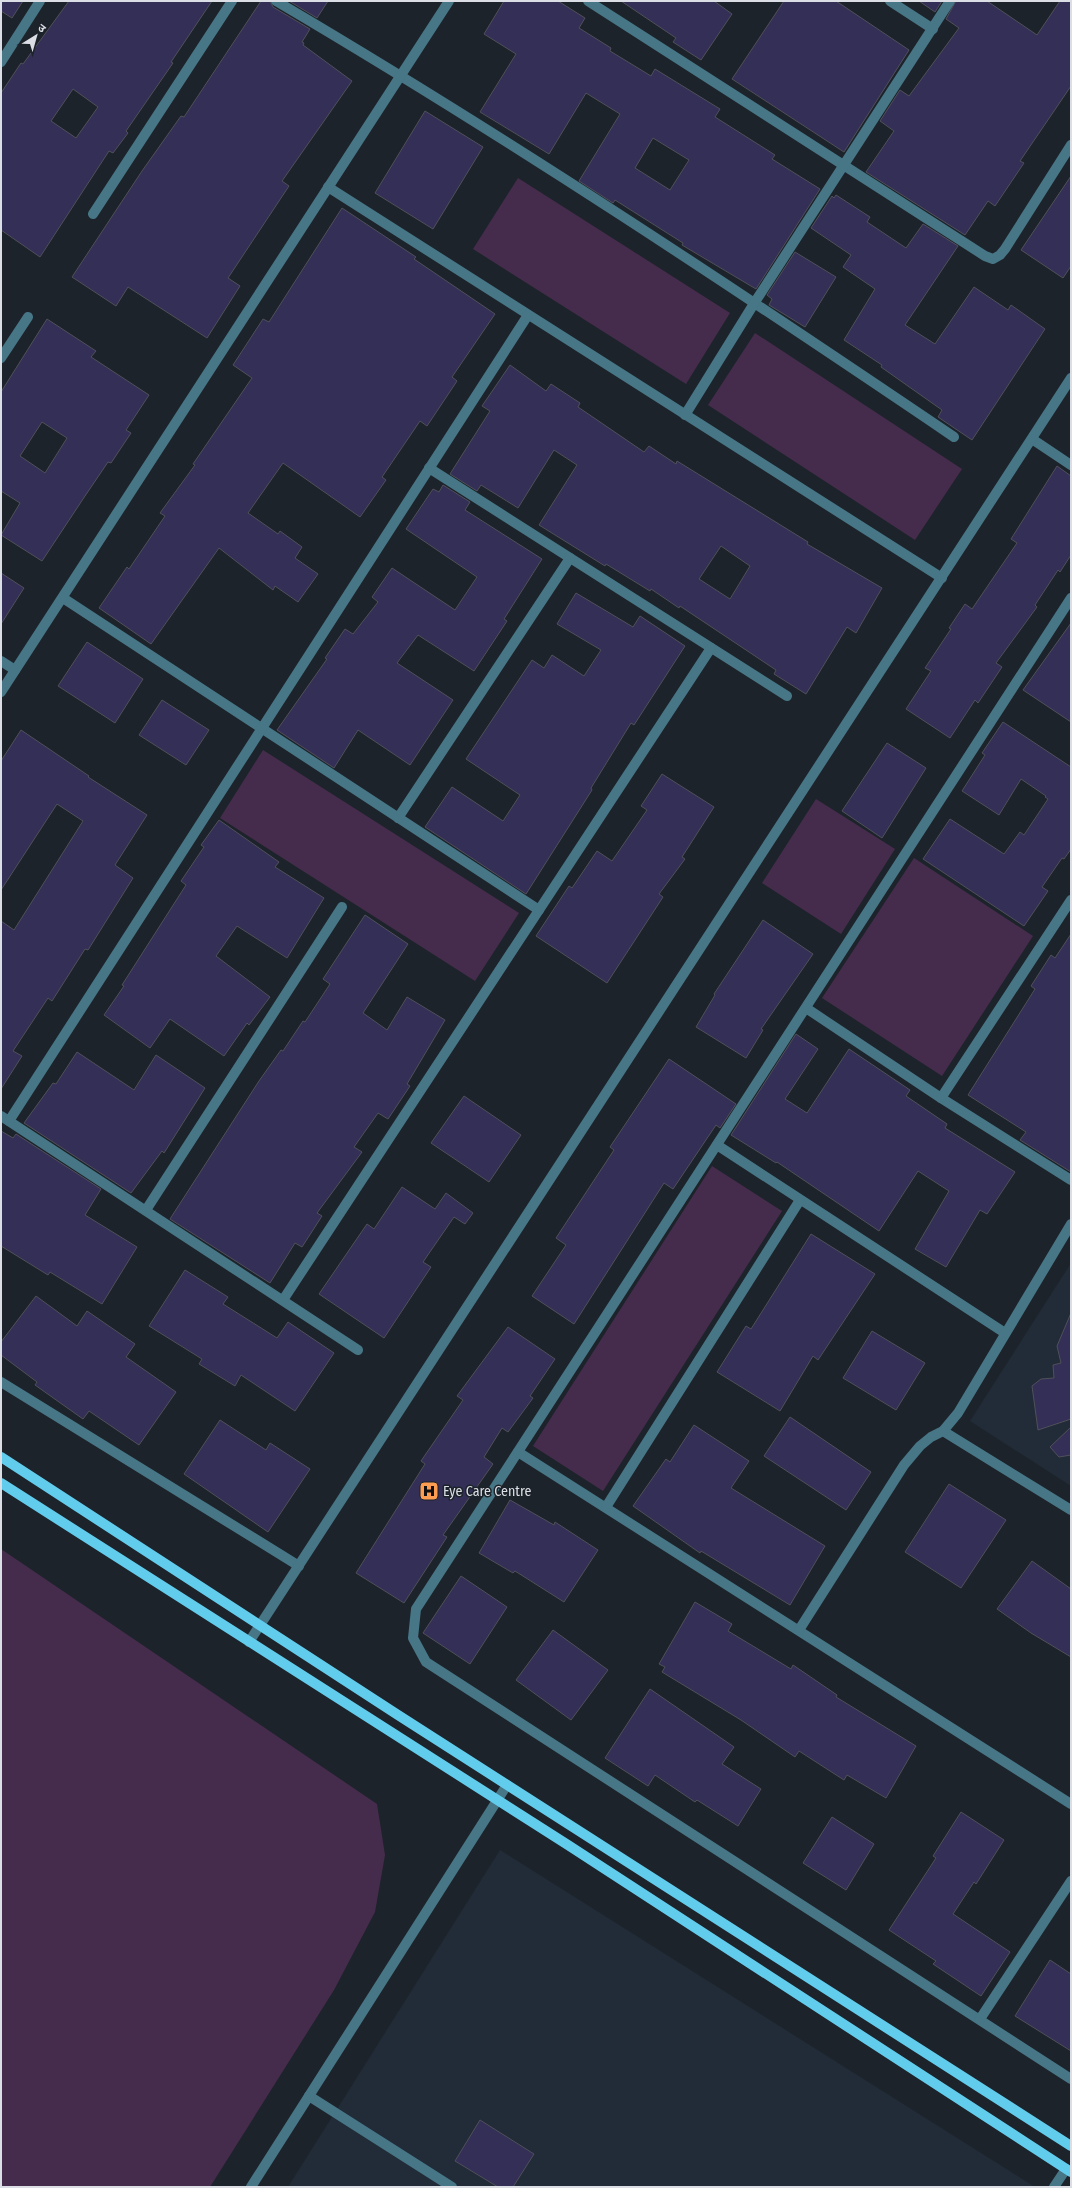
<svg xmlns="http://www.w3.org/2000/svg" width="1072" height="2188" font-family="'Fira Sans Condensed','Noto Sans Devanagari',sans-serif">
<style>
.built{fill:#212c38}
.green{fill:#452c4c}
.building{fill:#332f56;stroke:#50505b;fill-rule:evenodd}
.lines{fill:none;stroke-linecap:round;stroke-linejoin:round}
.minor{stroke:#477686;stroke-width:10}
.major{stroke:#62cced;stroke-width:10}
.labels{text-anchor:middle;stroke-width:3;stroke-linejoin:round;paint-order:stroke}
.poi-label{font-size:14px;fill:#dbdfe5;stroke:#1d232a;text-anchor:start}
</style>
<rect width="100%" height="100%" fill="#1d232a"/>
<g class="built">
<path d="M1071,1263V1486L970,1421Z"/>
<path d="M500,1850L1035,2187H288Z"/>
</g>
<g class="green">
<path d="M518,178L730,313L686,384L473,249Z"/>
<path d="M755,333L962,469L915,540L708,405Z"/>
<path d="M263,750L519,913L475,981L220,818Z"/>
<path d="M816,799L895,849L841,934L762,883Z"/>
<path d="M914,858L1033,936L942,1076L822,998Z"/>
<path d="M712,1166L782,1211L603,1491L533,1446Z"/>
<path d="M1,1549L377,1804L385,1855L375,1912L334,1990L210,2187H1Z"/>
</g>
<g class="building">
<path d="M1,1H23L12,18L1,11Z"/>
<path d="M69,1H212L171,62L173,63L126,131L128,133L113,153L109,151L40,257L1,230V93L21,63L23,64ZM73,89L98,107L76,138L51,121Z"/>
<path d="M261,1H270L273,7L310,29L302,42L304,43L303,45L352,81L282,181L289,186L228,278L240,286L207,338L128,287L116,306L72,277L142,171L181,116L184,117Z"/>
<path d="M289,1H328L317,18Z"/>
<path d="M504,1H558L585,18L579,28L611,48L610,51L651,76L655,69L720,109L715,117L775,155L772,159L820,189L756,289L682,245L683,243L645,219L615,200L613,203L579,181L620,114L586,93L549,154L480,112L516,54L484,34ZM653,138L689,160L670,190L635,168Z"/>
<path d="M621,1H714L732,14L701,60L673,42L676,38Z"/>
<path d="M784,1H836L909,50L844,152L732,79Z"/>
<path d="M919,1H942L935,12Z"/>
<path d="M956,1H987L1037,35L1060,1H1071V86L1020,161L1024,163L995,206L988,201L965,235L866,172L894,131L880,121L900,90L909,96L959,28L946,19Z"/>
<path d="M425,111L483,147L433,229L375,193Z"/>
<path d="M1071,176V266L1063,278L1021,250Z"/>
<path d="M836,195L870,217L867,222L906,248L923,224L958,246L905,325L935,344L974,287L1008,310L1011,305L1045,329L972,440L938,417L942,410L881,367L882,365L844,340L875,289L843,267L851,255L811,228L832,196L834,198Z"/>
<path d="M342,208L416,257L414,259L495,314L452,377L457,381L427,426L420,421L382,477L386,480L360,517L283,463L248,513L278,534L280,531L302,547L295,558L318,574L298,602L275,586L273,590L219,548L151,644L99,608L127,567L129,569L165,516L160,513L195,465L193,464L252,378L233,365L263,319L269,322Z"/>
<path d="M795,252L836,277L805,327L769,305L772,299L767,295Z"/>
<path d="M47,319L96,351L91,357L149,395L126,430L131,433L111,463L108,462L85,496L42,561L1,535L20,503L1,491V392ZM42,422L67,438L45,473L20,456Z"/>
<path d="M510,365L546,391L551,384L580,403L578,407L644,452L649,446L676,464L677,461L808,542L807,544L882,588L856,633L847,627L806,694L774,674L776,670L680,606L679,608L651,589L650,591L606,564L605,566L539,525L577,465L554,450L518,508L481,485L477,491L450,474L490,411L482,406ZM721,546L750,566L730,599L699,579Z"/>
<path d="M1057,466L1071,476V555L1060,572L1058,570L1035,605L1037,607L996,663L1002,667L978,703L975,700L950,738L906,709L931,671L925,668L951,629L949,628L965,604L972,609L1017,543L1011,539Z"/>
<path d="M443,485L470,502L465,510L542,559L504,619L507,621L474,671L418,635L397,663L453,700L410,765L358,730L334,768L277,730L327,659L325,658L345,629L353,634L378,602L372,597L392,568L455,610L477,577L406,529L433,489L439,492Z"/>
<path d="M1,573L24,588L1,624Z"/>
<path d="M576,593L633,627L640,616L685,646L634,725L631,723L591,788L592,790L526,894L425,827L452,787L503,821L520,795L466,759L532,660L544,668L552,655L584,676L601,650L557,624Z"/>
<path d="M1071,623V722L1023,690Z"/>
<path d="M87,642L143,679L115,723L58,686Z"/>
<path d="M162,700L209,730L186,765L139,735Z"/>
<path d="M1003,722L1071,767V849L1064,859L1062,858L1042,887L1048,891L1024,926L923,859L950,819L1004,854L1020,832L1024,835L1048,799L1045,797L1046,796L1021,779L999,815L962,791L985,755L982,753Z"/>
<path d="M21,730L89,776L88,777L147,815L115,865L133,878L88,950L85,949L52,1001L48,998L13,1051L22,1056L1,1089V921L14,930L83,821L57,804L1,890V761Z"/>
<path d="M887,743L926,768L882,838L842,811Z"/>
<path d="M662,774L714,807L682,857L685,859L659,894L663,897L607,983L536,936L569,886L572,888L597,851L612,861L647,810L641,806Z"/>
<path d="M219,820L279,862L275,867L324,898L287,958L237,926L216,956L270,997L249,1025L247,1023L224,1056L170,1019L150,1048L104,1015L124,986L122,985L186,885L181,881L204,847L201,845Z"/>
<path d="M365,915L408,944L363,1013L387,1030L407,997L445,1020L407,1084L410,1086L388,1119L378,1113L354,1147L362,1152L317,1213L322,1216L302,1247L295,1243L270,1283L170,1219L259,1081L281,1050L283,1051L303,1021L305,1022L330,984L323,979Z"/>
<path d="M763,920L813,954L761,1029L763,1030L746,1058L696,1027L715,995L714,994Z"/>
<path d="M1071,934V1172L1020,1140L1026,1132L968,1095L1035,989L1031,986L1051,955L1055,958Z"/>
<path d="M796,1034L818,1049L785,1099L807,1113L849,1049L910,1090L906,1096L947,1124L945,1128L1015,1172L987,1214L980,1210L946,1267L915,1249L949,1191L918,1171L879,1231L777,1162L776,1163L731,1135Z"/>
<path d="M77,1052L134,1090L156,1055L205,1088L164,1153L162,1151L131,1193L24,1123L53,1083L56,1084Z"/>
<path d="M669,1059L736,1104L720,1128L716,1125L673,1189L664,1183L574,1324L532,1296L566,1245L556,1238L614,1150L610,1147Z"/>
<path d="M464,1096L521,1135L489,1182L431,1143Z"/>
<path d="M1,1131L13,1138L16,1134L101,1189L85,1215L137,1247L102,1304L50,1272L48,1275L1,1246Z"/>
<path d="M402,1187L435,1209L446,1193L473,1213L465,1224L454,1217L423,1262L431,1267L384,1338L319,1294L367,1224L374,1229Z"/>
<path d="M811,1234L875,1274L818,1360L813,1356L780,1411L717,1372L746,1326L751,1329Z"/>
<path d="M185,1270L228,1297L223,1304L277,1338L288,1322L334,1353L295,1411L241,1375L235,1386L199,1364L202,1359L149,1326Z"/>
<path d="M36,1296L77,1326L87,1311L135,1344L126,1357L176,1392L139,1445L89,1411L83,1419L35,1385L37,1382L1,1355V1342Z"/>
<path d="M1071,1313V1419L1038,1430L1032,1386L1041,1379L1054,1378L1053,1365L1061,1363L1057,1346Z"/>
<path d="M508,1327L555,1359L530,1396L533,1398L508,1432L502,1428L484,1457L493,1464L443,1535L447,1537L404,1603L356,1573L425,1464L421,1461L463,1400L457,1396Z"/>
<path d="M872,1331L925,1363L896,1410L843,1378Z"/>
<path d="M790,1417L871,1472L846,1510L764,1456Z"/>
<path d="M220,1420L266,1450L270,1443L310,1469L268,1532L184,1474Z"/>
<path d="M694,1425L749,1461L731,1488L825,1546L790,1605L701,1551L700,1553L633,1506L666,1459L670,1462Z"/>
<path d="M1071,1427V1455L1059,1457L1050,1447Z"/>
<path d="M949,1484L1006,1520L961,1588L905,1552Z"/>
<path d="M510,1500L554,1525L555,1522L598,1550L564,1602L515,1571L513,1573L479,1553Z"/>
<path d="M1032,1561L1071,1589V1657L1031,1633L997,1609Z"/>
<path d="M461,1576L507,1607L470,1664L423,1633Z"/>
<path d="M695,1602L732,1624L728,1631L791,1669L793,1665L837,1695L836,1697L916,1746L886,1798L847,1775L844,1780L799,1751L795,1757L741,1720L662,1672L665,1667L659,1664Z"/>
<path d="M553,1630L608,1670L571,1720L516,1680Z"/>
<path d="M650,1689L734,1747L722,1764L761,1789L738,1826L697,1800L695,1802L655,1775L648,1786L605,1758Z"/>
<path d="M961,1812L1004,1840L976,1884L974,1882L953,1914L1010,1952L981,1996L933,1964L936,1961L889,1930L936,1858L933,1856Z"/>
<path d="M832,1817L874,1844L846,1890L803,1863Z"/>
<path d="M1050,1960L1071,1974V2051L1015,2016Z"/>
<path d="M480,2120L534,2154L513,2187H498L455,2161Z"/>
</g>
<g class="lines">
<g class="minor">
<path d="M276,1C507,137 731,286 954,437"/>
<path d="M588,1L985,256L993,259L1000,255L1005,249L1071,145"/>
<path d="M890,1L933,29"/>
<path d="M1,62L40,1"/>
<path d="M328,187L942,578"/>
<path d="M93,214L232,1"/>
<path d="M1,358L28,317"/>
<path d="M685,415L755,302L950,1"/>
<path d="M1032,439L1071,465"/>
<path d="M429,468L787,696"/>
<path d="M63,598L539,910"/>
<path d="M1071,598L416,1609L413,1638L426,1662L1071,2079"/>
<path d="M1,661L15,670"/>
<path d="M1,692L449,1"/>
<path d="M398,818L570,558"/>
<path d="M806,1008L941,1098L1071,1180"/>
<path d="M941,1098L1071,900"/>
<path d="M1,1116L358,1350"/>
<path d="M9,1121L528,315"/>
<path d="M717,1145L1005,1333"/>
<path d="M146,1210L342,907"/>
<path d="M283,1300L711,648"/>
<path d="M1,1382L299,1566"/>
<path d="M943,1431L1071,1510"/>
<path d="M518,1452L1071,1804"/>
<path d="M606,1507L800,1200"/>
<path d="M799,1630L904,1465L920,1446L931,1437L943,1431L958,1413L1071,1224"/>
<path d="M249,1642L1071,378"/>
<path d="M980,2019L1071,1881"/>
<path d="M309,2096L452,2187"/>
<path d="M251,2187L507,1785"/>
<path d="M1054,2187L1066,2169"/>
</g>
<g class="major">
<path d="M1,1457L398,1715L1071,2146"/>
<path d="M1,1483L568,1845L1071,2172"/>
</g>
</g>
<defs>
<g id="hospital-square" transform="scale(1)"><rect x="-9" y="-9" width="18" height="18" rx="4" fill="#fc9d52" stroke="#1d232a"/><path d="M-5-5h3v3.5h4V-5h3V5h-3V1.5h-4V5h-3Z" fill="#111"/></g>
</defs>
<g fill-rule="evenodd">
<use href="#hospital-square" x="429" y="1491"/>
</g>
<g class="labels">
<g class="poi-label">
<text x="443" y="1496">Eye Care Centre</text>
</g>
</g>
<rect width="1072" height="2188" fill="none" stroke="#dbdfe5" stroke-width="4"/>
<g transform="translate(36 36) rotate(37)" stroke="#1d232a" stroke-width="3" paint-order="stroke">
<path d="M0-3L7 15L0 10L-7 15Z" fill="#dbdfe5"/>
<text y="-6" font-size="11" font-weight="bold" text-anchor="middle" fill="#dbdfe5">उ</text>
</g>
</svg>
